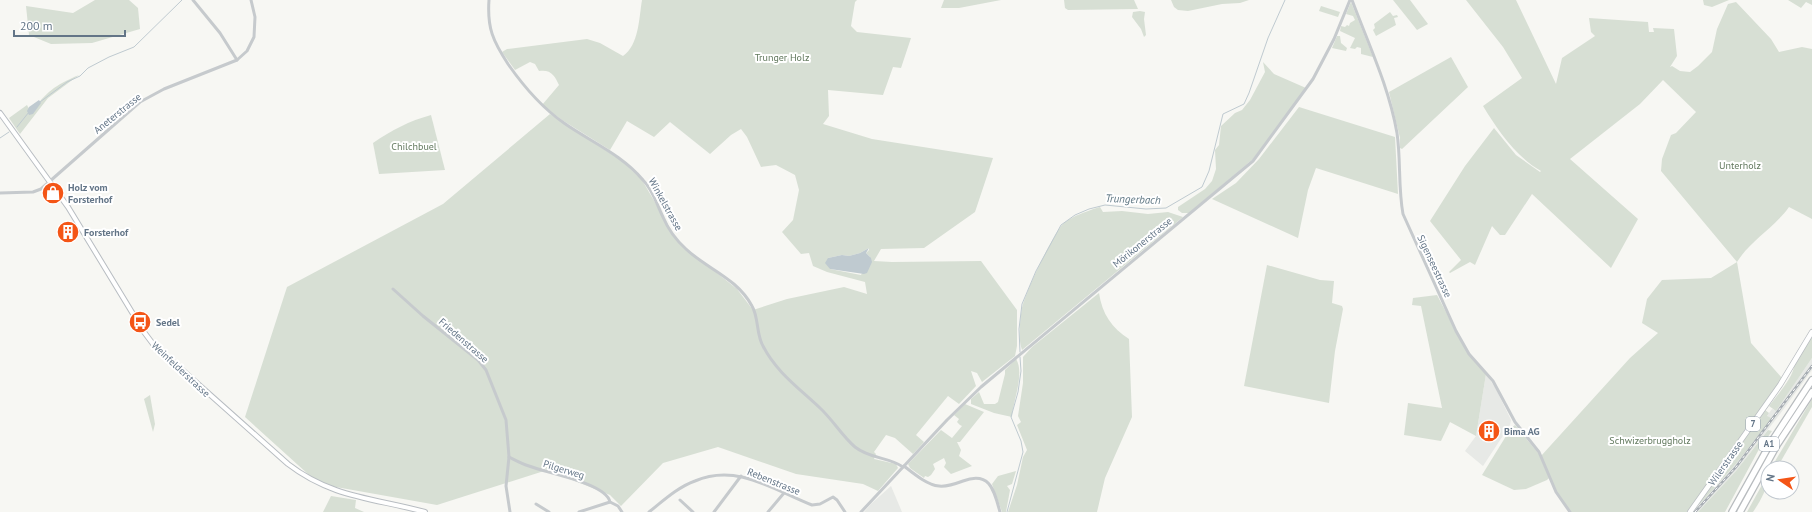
<svg xmlns="http://www.w3.org/2000/svg" width="1812" height="512" font-family="'PT Sans',sans-serif">
<style>
.built{fill:#e7e9e6}
.green{fill:#d7dfd4;fill-rule:evenodd}
.water{fill:#bfcad0}
.lines{fill:none;stroke-linecap:round;stroke-linejoin:round}
.stream{stroke:#bfcad0;stroke-width:1}
.secondary-casing{stroke:#b8bdc2;stroke-width:6}
.primary-casing{stroke:#b9bdc1;stroke-width:6}
.highway-casing{stroke:#b8bcbf;stroke-width:8}
.street{stroke:#c6cacd;stroke-width:3}
.secondary{stroke:#fff;stroke-width:4}
.primary{stroke:#fff;stroke-width:4.5}
.highway{stroke:#fff;stroke-width:5.5}
.rail-casing{stroke:#a6acb2;stroke-width:2.5}
.rail{stroke:#fff;stroke-width:1;stroke-dasharray:3;stroke-linecap:butt}
.labels{text-anchor:middle;stroke-width:4;stroke-linejoin:round;paint-order:stroke}
.shield{fill:#fff;stroke:#929eab;stroke-width:1}
.shield-label{font-size:9px;font-weight:bold;fill:#637587}
.park-label{font-size:10px;fill:#62795e;stroke:#fff}
.street-label{font-size:10px;fill:#637587;stroke:#fff}
.poi-label{font-size:10px;font-weight:bold;fill:#637587;stroke:#fff;text-anchor:start}
.water-label{font-size:11px;font-style:italic;fill:#5f7783;stroke:#fff}
</style>
<rect width="100%" height="100%" fill="#f7f7f3"/>
<g class="built">
<path d="M1812,358V370L1780,414L1736,471L1698,512H1693L1735,465L1769,413L1772,409L1776,410Z"/>
<path d="M1486,374L1496,389L1511,420L1510,425L1483,466L1465,451L1476,436Z"/>
<path d="M891,486L902,512H864L871,504Z"/>
</g>
<g class="green">
<path d="M95,0H129L138,8L140,29L92,43L51,44L29,35L26,6L73,13Z"/>
<path d="M642,0H857L855,2L851,26L857,32L911,38L901,68L893,67L883,95L828,90L829,116L823,124L872,139L993,158L975,212L924,248L881,249L874,261L892,262L981,261L1017,310V346L1015,356L982,382L977,373L971,371L976,386L959,404L948,396L916,435L924,442L913,454L895,438L886,435L874,452L876,454L874,459L896,464L898,468L878,491L863,484L796,474L718,447L663,463L621,506L610,495L545,469L544,471L437,505L319,484L245,417L287,287L443,204L550,114L622,161L642,180L678,242L737,289L753,310L787,299L844,287L867,294L865,282L827,272L813,266L809,253L801,254L782,232L793,220L799,190L795,175L776,165L761,167L747,137L741,129L731,135L710,154L670,122L654,137L627,121L610,150L562,120L542,105L559,85C555,76 551,69 539,71L535,64L530,62L515,70L502,52L507,49L587,39L600,43L623,56C639,45 639,18 642,0ZM869,248V250L866,253L870,257L861,275L830,269L828,258L842,255L849,256L860,253Z"/>
<path d="M944,0H1001L959,8H941Z"/>
<path d="M1064,0H1134L1138,9L1068,10L1065,8Z"/>
<path d="M1171,0H1249L1240,3L1222,4L1188,11L1178,10L1174,7Z"/>
<path d="M1393,0H1410L1428,24L1417,30Z"/>
<path d="M1466,0H1516L1556,84L1562,58L1595,36L1591,32L1589,18L1648,22L1649,32H1654L1653,28L1674,29L1677,56L1670,67L1672,66L1680,71L1690,72L1698,66L1712,52L1717,29L1728,4L1736,2L1771,39L1779,52L1802,47L1812,49V219L1789,207C1774,228 1750,241 1737,262L1751,343L1782,378L1687,512H1570L1556,492L1541,456L1630,358L1658,333L1642,323L1647,299L1662,280L1711,278L1737,262L1661,171L1662,159L1671,135L1676,133L1696,112L1663,80L1640,104L1570,159L1638,219L1611,268L1532,194L1505,235H1500L1492,226L1475,265L1470,262L1450,273L1449,272L1461,260L1430,221L1465,166L1494,128L1516,155L1540,172L1541,171C1516,157 1497,129 1483,106L1522,78L1503,47Z"/>
<path d="M1703,0H1729L1712,7L1704,5Z"/>
<path d="M1788,0H1812V5L1806,2L1801,8Z"/>
<path d="M1351,2L1373,57L1361,54V48L1357,47L1355,49L1350,48L1355,38L1340,31L1341,26L1345,27L1347,25L1349,26L1350,23L1355,20L1353,16L1346,14Z"/>
<path d="M1321,6L1340,12L1338,17L1319,11Z"/>
<path d="M1140,11L1145,12L1144,19L1146,35L1144,37L1141,29L1132,17L1133,12Z"/>
<path d="M1390,12L1393,16L1397,15L1398,17L1394,18L1396,25L1376,36L1373,30L1375,28L1374,24Z"/>
<path d="M1337,36H1340L1341,43L1347,48L1346,51L1332,48Z"/>
<path d="M1451,57L1468,87L1402,149L1400,148V138L1389,92Z"/>
<path d="M1263,62L1274,74L1306,88L1253,159L1189,213H1182L1178,210V207L1205,189L1212,181L1216,169L1215,150L1219,145L1221,126L1235,113L1242,110L1250,100L1265,72Z"/>
<path d="M79,75L48,98L20,134L9,118L27,105L31,113C46,92 55,85 79,75Z"/>
<path d="M1299,107L1395,137L1398,194L1316,168L1308,190L1298,238L1212,199L1236,183L1259,159Z"/>
<path d="M431,115L445,170L379,174L373,143C392,130 409,121 431,115Z"/>
<path d="M1100,207L1103,212L1122,211L1148,214L1168,212L1183,217L1022,350C1018,339 1020,320 1022,308C1026,291 1051,238 1062,225C1069,217 1090,210 1100,207Z"/>
<path d="M1267,265L1320,280L1334,281L1332,303L1342,306L1343,309L1335,351L1329,403L1244,386Z"/>
<path d="M1099,293C1102,314 1112,328 1129,339L1132,417L1105,478L1097,512H1008L1017,485L1023,457L1027,450L1017,425L1021,422L1018,416L1023,383V357L1032,347Z"/>
<path d="M1437,295L1464,346L1486,374L1476,436L1450,422L1441,441L1404,435L1408,403L1442,408L1421,306L1412,305L1413,298Z"/>
<path d="M1812,336V358L1776,411L1769,406C1776,397 1795,375 1794,365Z"/>
<path d="M1016,359C1025,373 1013,401 1012,417L994,413L971,404V399L979,392L984,404H995L998,402L1005,374V370Z"/>
<path d="M150,395L155,424L153,432L144,399Z"/>
<path d="M1812,399V407L1777,468H1771Z"/>
<path d="M965,404L984,412L960,442H957L961,450L959,456L972,466L951,474L944,467L946,463L944,458L933,464L935,469L931,475L928,477L925,476L924,478L910,468L908,464L941,430L952,438L962,426L960,425L957,422L959,419L954,415Z"/>
<path d="M1765,410L1769,413L1767,416L1771,418L1770,421L1735,465L1700,504L1699,503Z"/>
<path d="M1515,425L1539,454L1549,478L1547,480L1526,489L1514,490L1482,475L1511,428Z"/>
<path d="M1768,430L1772,431L1758,451L1725,512H1698L1736,471Z"/>
<path d="M1016,471L1012,484L1007,486L1010,490L1006,512H1002L992,484L998,476Z"/>
<path d="M1768,474C1768,488 1761,500 1753,512H1747Z"/>
<path d="M331,496L356,500L355,508L364,512H323Z"/>
</g>
<g class="water">
<path d="M39,100L41,103L33,114L29,115L27,111L29,107Z"/>
<path d="M869,248L866,253L871,258L872,262L867,273L864,274L830,269L825,263L828,258L842,255L849,256L860,253Z"/>
</g>
<g class="lines">
<g class="stream">
<path d="M40,102L67,82L80,76L88,68L109,57L134,47L182,0"/>
<path d="M17,127L29,112"/>
<path d="M0,138L9,132"/>
<path d="M1020,352L1019,329L1022,304L1036,271L1061,225L1075,215L1089,209L1105,205L1146,209L1166,208L1202,187L1209,171L1223,114L1244,104L1249,93L1268,38L1285,0"/>
<path d="M1007,512L1023,452L1021,441L1011,417L1018,392L1021,371L1020,357"/>
</g>
<g class="secondary-casing">
<path id="secondary" d="M0,113L68,207L144,332L153,344L288,464C332,498 374,498 425,512"/>
</g>
<g class="primary-casing">
<path id="primary" d="M1690,512L1780,385L1812,332"/>
</g>
<g class="highway-casing">
<g id="highway">
<path d="M1732,512L1770,444L1812,380"/>
<path d="M1740,512L1777,445L1812,392"/>
</g>
</g>
<g class="street">
<path d="M193,0L220,33L237,60"/>
<path d="M489,0C487,28 493,41 508,64C524,87 541,107 564,123C591,142 621,154 643,180C653,190 657,205 663,217C668,229 676,240 686,249C707,269 737,278 752,306C759,318 756,334 763,346C776,372 800,389 820,408C833,420 842,436 855,447C870,459 889,457 903,467"/>
<path d="M1352,0C1368,43 1389,87 1397,133C1401,160 1398,187 1403,214L1456,331L1469,354L1493,381L1515,422L1539,452L1556,492L1570,512"/>
<path d="M0,193L33,192L41,189L140,102L164,89L237,60L247,51L254,37L255,17L251,0"/>
<path d="M393,289L423,316L478,360L486,370L506,420L509,457L506,486L510,512"/>
<path d="M509,457C515,460 522,464 529,466C546,473 606,483 610,502"/>
<path d="M904,466C913,473 927,485 939,486C947,487 955,484 963,481C990,471 994,490 1000,512"/>
<path d="M680,500L693,512"/>
<path d="M536,504L549,512"/>
<path d="M579,512L610,502L618,506L622,512"/>
<path d="M649,512C663,501 678,487 695,481C737,463 774,490 812,505L820,504L833,497L837,500L845,512"/>
<path d="M714,512L741,476"/>
<path d="M768,512L784,493"/>
<path d="M861,512L947,420L981,387L1253,161L1313,79L1334,39L1350,0"/>
</g>
<use href="#secondary" class="secondary"/>
<use href="#primary" class="primary"/>
<use href="#highway" class="highway"/>
<g class="rail-casing">
<path id="rail" d="M1695,512L1736,467L1812,366"/>
</g>
<use href="#rail" class="rail"/>
</g>
<defs>
<g id="shop-disc" transform="scale(1.15)"><circle r="9.5" fill="#f45516" stroke="#fff"/><path d="M-5-2.5h2.3a2.7 3.5 0 0 1 5.4 0H5L5.5 6h-11ZM-1.5-2.5h3a1.5 2.3 0 0 0-3 0Z" fill="#fff"/></g>
<g id="building-disc" transform="scale(1.15)"><circle r="9.5" fill="#f45516" stroke="#fff"/><path d="M-4-6H4V6H1V3H-1V6H-4ZM-2.5-4.3h1.7v1.8h-1.7ZM.8-4.3h1.7v1.8H.8ZM-2.5-1h1.7V.8h-1.7ZM.8-1h1.7V.8H.8Z" fill="#fff"/></g>
<g id="bus-disc" transform="scale(1.15)"><circle r="9.5" fill="#f45516" stroke="#fff"/><path d="M-5-6H5V4H4V6H2V4H-2V6H-4V4H-5ZM-3.5-4V0h7V-4ZM-3.5 1.2v1.5H-2V1.2ZM2 1.2v1.5H3.5V1.2Z" fill="#fff"/></g>
</defs>
<g fill-rule="evenodd">
<use href="#shop-disc" x="53" y="193"/>
<use href="#building-disc" x="68" y="232"/>
<use href="#bus-disc" x="140" y="322"/>
<use href="#building-disc" x="1489" y="431"/>
</g>
<g class="labels">
<g class="shield">
<rect x="1746" y="417" width="14" height="14" rx="3"/>
<rect x="1759" y="437" width="20" height="14" rx="3"/>
</g>
<g class="shield-label">
<text x="1753" y="427">7</text>
<text x="1769" y="447">A1</text>
</g>
<g class="park-label">
<text x="782" y="61">Trunger Holz</text>
<text x="414" y="150">Chilchbuel</text>
<text x="1740" y="169">Unterholz</text>
<text x="1650" y="444">Schwizerbruggholz</text>
</g>
<g class="street-label">
<text transform="translate(117 113) rotate(-39)" y="4">Aneterstrasse</text>
<text transform="translate(666 204) rotate(61)" y="4">Winkelstrasse</text>
<text transform="translate(1142 242) rotate(-39)" y="4">Mörikonerstrasse</text>
<text transform="translate(1435 266) rotate(65)" y="4">Sigenseestrasse</text>
<text transform="translate(464 340) rotate(41)" y="4">Friedenstrasse</text>
<text transform="translate(181 369) rotate(43)" y="4">Weinfelderstrasse</text>
<text transform="translate(1725 463) rotate(-55)" y="4">Wilerstrasse</text>
<text transform="translate(564 469) rotate(17)" y="4">Pilgerweg</text>
<text transform="translate(774 481) rotate(22)" y="4">Rebenstrasse</text>
</g>
<g class="poi-label">
<text x="68" y="191">Holz vom<tspan x="68" dy="12">Forsterhof</tspan></text>
<text x="84" y="236">Forsterhof</text>
<text x="156" y="326">Sedel</text>
<text x="1504" y="435">Bima AG</text>
</g>
<g class="water-label">
<text transform="translate(1133 199) rotate(2)" y="4">Trungerbach</text>
</g>
</g>
<g transform="translate(1780 480) rotate(283)"><circle r="19" fill="#ffffff" stroke="#c1c8cf"/>
<path d="M0-3L7 15L0 10L-7 15Z" fill="#f45516"/>
<text y="-6" font-size="11" font-weight="bold" text-anchor="middle" fill="#637587">N</text>
</g>
<path d="M14 30v6h111v-6" fill="none" stroke="#637587" stroke-width="2"/>
<text x="20" y="30" font-size="12" fill="#637587" stroke="#ffffff" stroke-width="3" paint-order="stroke">200 m</text>
</svg>
